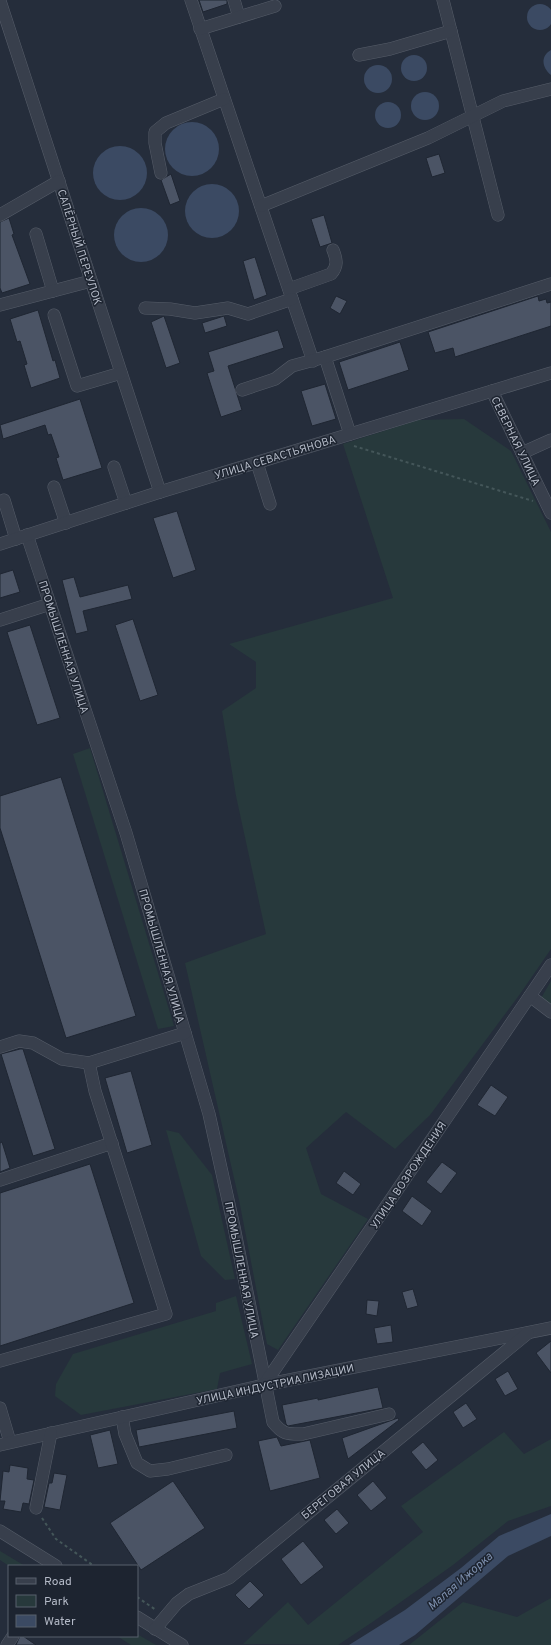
<svg xmlns="http://www.w3.org/2000/svg" width="551" height="1645" font-family="Overpass,sans-serif">
<style>
.green{fill:#27393c}
.water{fill:#3b4a63}
.building{fill:#4b5465;stroke:#1f2632}
.lines{fill:none;stroke-linecap:round;stroke-linejoin:round}
.minor-casing{stroke:#565d69;stroke-width:13}
.path{stroke:#445659;stroke-width:2;stroke-dasharray:3 3;stroke-linecap:butt}
.minor{stroke:#383f4c;stroke-width:12}
.labels{text-anchor:middle;stroke-width:3;stroke-linejoin:round;paint-order:stroke}
.street-label{font-size:11px;fill:#b4bac7;stroke:#1d2430}
.water-label{font-size:12px;font-style:italic;fill:#7d8fad;stroke:#1d2430}
</style>
<rect width="100%" height="100%" fill="#252d3b"/>
<g class="green">
<path d="M464,419L511,451L551,532V949L520,994L430,1115L395,1149L346,1112L306,1148L321,1194L368,1219L278,1350L267,1344L239,1200L185,963L266,934L236,796L222,711L256,688V662L229,644L393,598L343,444L418,420Z"/>
<path d="M90,748L174,1026L158,1029L73,754Z"/>
<path d="M551,981V1015L537,1005Z"/>
<path d="M166,1130L179,1133L212,1175L235,1279L225,1280L201,1256Z"/>
<path d="M236,1296L252,1364L220,1373L217,1389L81,1415L55,1396L56,1384L73,1354L216,1311V1303Z"/>
<path d="M504,1432L524,1454L551,1439V1506L508,1521L453,1565L374,1621L338,1645L243,1644L288,1602L308,1625L423,1532L401,1506Z"/>
<path d="M0,1551L25,1566H9L0,1560Z"/>
<path d="M551,1598V1645H409L463,1602L517,1617Z"/>
<path d="M137,1634L156,1645H131L117,1636H137Z"/>
</g>
<g class="water">
<circle cx="540" cy="17" r="13"/>
<path d="M551,50V75C542,68 540,56 551,50Z"/>
<circle cx="414" cy="68" r="13"/>
<circle cx="378" cy="79" r="14"/>
<circle cx="425" cy="106" r="14"/>
<circle cx="388" cy="115" r="13"/>
<circle cx="192" cy="149" r="27"/>
<circle cx="120" cy="173" r="27"/>
<circle cx="212" cy="211" r="27"/>
<circle cx="141" cy="235" r="27"/>
<path d="M551,1514V1536L508,1556L415,1635L399,1645H349L405,1610L461,1568L499,1536Z"/>
</g>
<g class="building">
<path d="M199,0H227V4L203,12Z"/>
<path d="M439,154L445,173L432,177L426,158Z"/>
<path d="M171,174L180,201L170,205L161,180Z"/>
<path d="M324,215L332,243L320,247L311,219Z"/>
<path d="M9,218L14,234L12,235L30,284L2,293L0,288V222Z"/>
<path d="M255,257L267,295L254,300L243,261Z"/>
<path d="M336,296L347,301L340,314L330,308Z"/>
<path d="M538,296L539,301L546,299L547,303L551,302V326L455,357L453,348L435,353L428,332Z"/>
<path d="M38,310L53,361L55,360L60,378L31,388L24,365L27,364L20,341L17,342L10,319Z"/>
<path d="M164,316L180,363L166,368L151,322Z"/>
<path d="M224,316L227,326L205,333L202,323Z"/>
<path d="M278,330L284,348L228,366L242,410L221,417L207,373L214,371L208,352Z"/>
<path d="M400,342L409,370L348,390L339,362Z"/>
<path d="M325,384L336,419L312,426L301,391Z"/>
<path d="M80,399L102,468L63,480L56,458L59,457L51,434L48,435L45,425L3,439L0,425Z"/>
<path d="M177,511L196,570L173,578L153,518Z"/>
<path d="M13,570L20,592L0,598V574Z"/>
<path d="M74,577L80,597L128,585L132,599L83,611L88,631L76,634L62,580Z"/>
<path d="M133,619L158,695L140,701L115,625Z"/>
<path d="M30,625L60,718L37,725L7,632Z"/>
<path d="M61,777L136,1016L66,1038L0,828V796Z"/>
<path d="M20,1049H23L55,1149L33,1156L1,1054Z"/>
<path d="M131,1071L152,1145L127,1153L105,1078Z"/>
<path d="M491,1085L508,1097L495,1116L477,1105Z"/>
<path d="M2,1142L10,1168L0,1172V1143Z"/>
<path d="M442,1162L457,1173L441,1194L426,1182Z"/>
<path d="M90,1164L134,1303L0,1346V1193Z"/>
<path d="M344,1171L361,1184L353,1195L336,1183Z"/>
<path d="M412,1196L432,1211L422,1226L402,1211Z"/>
<path d="M413,1289L418,1306L407,1309L402,1292Z"/>
<path d="M367,1300L379,1301L377,1316L366,1314Z"/>
<path d="M391,1325L393,1342L377,1344L374,1328Z"/>
<path d="M551,1341V1373L536,1353Z"/>
<path d="M508,1371L518,1389L505,1396L495,1379Z"/>
<path d="M378,1387L383,1408L288,1426L286,1424L282,1405L318,1398V1400Z"/>
<path d="M466,1403L477,1419L463,1428L453,1412Z"/>
<path d="M234,1411L237,1428L139,1447L136,1430Z"/>
<path d="M398,1418L399,1420L348,1459L342,1438Z"/>
<path d="M110,1430L118,1464L98,1468L90,1435Z"/>
<path d="M277,1437L281,1446L310,1440L320,1478L270,1491L258,1441Z"/>
<path d="M423,1442L438,1460L426,1470L411,1452Z"/>
<path d="M10,1465L28,1468L27,1479L34,1480L29,1504L23,1503L21,1512L3,1509L5,1501H0L3,1471L9,1472Z"/>
<path d="M54,1473L67,1475L60,1510L44,1507L49,1483H52Z"/>
<path d="M173,1481L205,1528L141,1570L110,1523Z"/>
<path d="M373,1481L387,1498L371,1511L357,1495Z"/>
<path d="M337,1509L349,1523L336,1534L324,1520Z"/>
<path d="M303,1541L324,1567L301,1585L281,1559Z"/>
<path d="M250,1581L264,1595L249,1609L235,1595Z"/>
<path d="M20,1636H23L36,1645H16Z"/>
</g>
<g class="lines">
<g class="minor-casing">
<g id="minor">
<path d="M191,0L313,361"/>
<path d="M234,0L239,17"/>
<path d="M443,0L498,215"/>
<path d="M0,1L160,492"/>
<path d="M200,29L275,6"/>
<path d="M359,55L390,49L451,31"/>
<path d="M161,173L155,143V132L166,123L224,99"/>
<path d="M261,206L428,138L503,101L551,89"/>
<path d="M0,215L59,181"/>
<path d="M36,234L53,291"/>
<path d="M289,289L331,274C338,266 337,260 333,250"/>
<path d="M0,305L91,281"/>
<path d="M145,308L170,309L195,313L228,308L248,314L292,299"/>
<path d="M54,315L77,386L121,373"/>
<path d="M325,357L350,434"/>
<path d="M242,390L275,379L292,366L325,357L551,284"/>
<path d="M492,391L551,513"/>
<path d="M522,453L551,440"/>
<path d="M257,463L270,504"/>
<path d="M114,467L126,503"/>
<path d="M54,487L66,523"/>
<path d="M4,500L16,539"/>
<path d="M27,535L126,833L209,1114L234,1227L273,1422C283,1435 288,1434 303,1434L389,1414"/>
<path d="M0,544L160,492L551,373"/>
<path d="M0,620L50,604"/>
<path d="M530,996L551,1012"/>
<path d="M0,1047L19,1041L33,1043L62,1059L89,1063"/>
<path d="M0,1180L112,1143"/>
<path d="M0,1361L166,1314L95,1091L89,1063L185,1033"/>
<path d="M264,1385L551,965"/>
<path d="M0,1408L10,1442"/>
<path d="M122,1417L125,1434L137,1463L150,1471L168,1469L226,1455"/>
<path d="M0,1445L264,1385L551,1328"/>
<path d="M36,1508L51,1433"/>
<path d="M0,1531L56,1566"/>
<path d="M137,1617L182,1645"/>
<path d="M155,1629L177,1603L189,1594L229,1578L528,1333"/>
<path d="M7,1645L13,1636"/>
</g>
</g>
<g class="path">
<path d="M354,446L533,501"/>
<path d="M42,1518L56,1539L94,1566"/>
<path d="M137,1597L156,1610"/>
</g>
<use href="#minor" class="minor"/>
</g>
<g class="labels">
<g class="street-label">
<text transform="translate(80 247) rotate(72)" y="4">САПЁРНЫЙ ПЕРЕУЛОК</text>
<text transform="translate(516 441) rotate(64)" y="4">СЕВЕРНАЯ УЛИЦА</text>
<text transform="translate(275 457) rotate(-17)" y="4">УЛИЦА СЕВАСТЬЯНОВА</text>
<text transform="translate(64 647) rotate(72)" y="4">ПРОМЫШЛЕННАЯ УЛИЦА</text>
<text transform="translate(162 956) rotate(74)" y="4">ПРОМЫШЛЕННАЯ УЛИЦА</text>
<text transform="translate(408 1175) rotate(-56)" y="4">УЛИЦА ВОЗРОЖДЕНИЯ</text>
<text transform="translate(242 1270) rotate(79)" y="4">ПРОМЫШЛЕННАЯ УЛИЦА</text>
<text transform="translate(275 1384) rotate(-12)" y="4">УЛИЦА ИНДУСТРИАЛИЗАЦИИ</text>
<text transform="translate(343 1484) rotate(-39)" y="4">БЕРЕГОВАЯ УЛИЦА</text>
</g>
<g class="water-label">
<text transform="translate(460 1581) rotate(-41)" y="4">Малая Ижорка</text>
</g>
</g>
<rect x="8" y="1565" width="130" height="72" fill="#1d2430" stroke="#59606c"/>
<rect x="16" y="1578" width="20" height="6" fill="#383f4c" stroke="#59606c"/>
<text x="44" y="1585" font-size="12" fill="#b4bac7">Road</text>
<rect x="16" y="1595" width="20" height="12" fill="#27393c" stroke="#59606c"/>
<text x="44" y="1605" font-size="12" fill="#b4bac7">Park</text>
<rect x="16" y="1615" width="20" height="12" fill="#3b4a63" stroke="#59606c"/>
<text x="44" y="1625" font-size="12" fill="#b4bac7">Water</text>
</svg>
